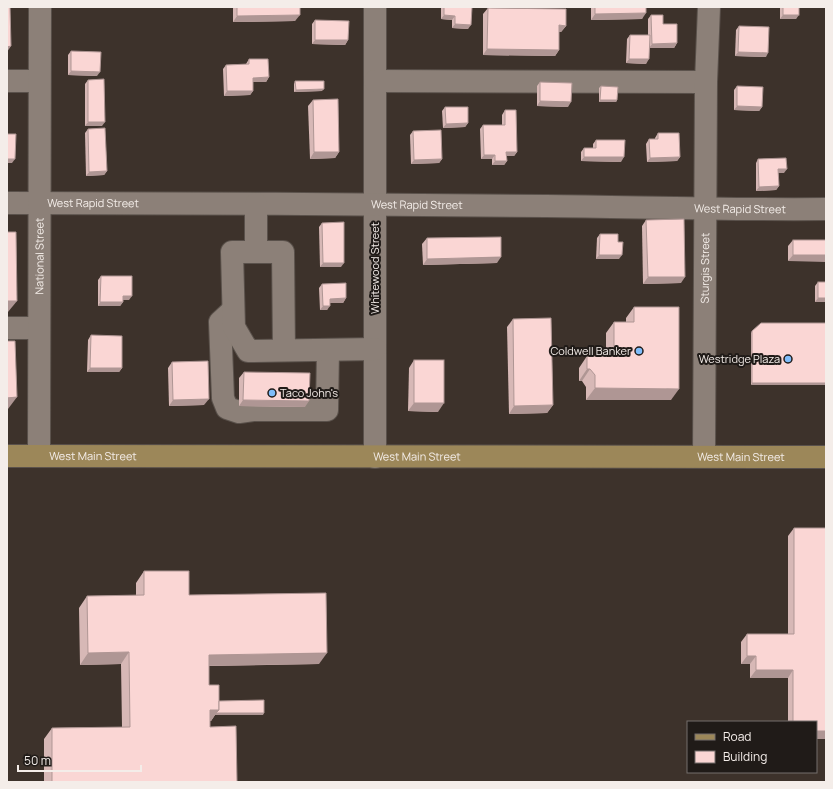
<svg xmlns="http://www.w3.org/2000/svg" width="833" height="789" font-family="Manrope,sans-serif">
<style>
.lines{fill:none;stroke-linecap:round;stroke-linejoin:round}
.minor-casing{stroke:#5a514b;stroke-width:24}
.major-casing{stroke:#5a514b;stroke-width:24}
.minor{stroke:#8c8078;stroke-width:22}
.major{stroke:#9c8759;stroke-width:22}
.wall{fill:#d7b8b6}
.shaded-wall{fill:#af9694}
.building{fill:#fad6d4;stroke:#af9694}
.poi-dot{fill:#7fbdfa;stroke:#201b18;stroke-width:1.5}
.labels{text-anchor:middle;stroke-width:4;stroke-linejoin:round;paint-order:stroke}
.street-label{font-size:11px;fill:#f4ede9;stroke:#201b18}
.poi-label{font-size:11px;fill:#f4ede9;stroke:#201b18;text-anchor:end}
</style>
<rect width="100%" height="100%" fill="#3d322b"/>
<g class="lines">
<g class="minor-casing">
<g id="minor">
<path d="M375,7V457"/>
<path d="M7,81H39"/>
<path d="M375,81L706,82"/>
<path id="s1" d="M7,203C187,203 366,204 546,206C640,207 733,210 826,209"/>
<path d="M256,204V252"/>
<path d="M233,310L220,322L223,398L227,408L239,412L253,410H327L328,350"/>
<path d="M7,328H39"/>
<path d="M284,350L283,252H232L234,327L248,351L375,349"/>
<path id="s2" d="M39,456L40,7"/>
<path id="s3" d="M704,456L706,82L709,7"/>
</g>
</g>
<g class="major-casing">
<g id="major">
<path id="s4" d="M7,456L826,457"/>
</g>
</g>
<use href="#minor" class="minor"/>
<use href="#major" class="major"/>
</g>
<g class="wall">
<path d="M233,7H300L295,21L233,22Z"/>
<path d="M441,7H472L468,29L452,28V20L441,19Z"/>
<path d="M591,7H646L642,19L591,20Z"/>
<path d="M780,7H799L796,19H780Z"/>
<path d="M488,8L566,26L561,32H559V50L555,56L483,55V14Z"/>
<path d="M651,15L663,24L677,43L674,48H649L646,64L626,63L627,39L630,35H648V19Z"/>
<path d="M315,20L348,40L345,45L312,44V24Z"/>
<path d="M739,26L766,57L735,56L736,30Z"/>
<path d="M71,51L97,76L68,75V55Z"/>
<path d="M249,59L269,77L266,82H253V91L250,95L224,96L223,69L226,65L246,64Z"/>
<path d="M88,80L102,126H85V84Z"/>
<path d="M295,81L322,91L294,92V84Z"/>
<path d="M540,82L568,107L537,106V86Z"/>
<path d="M601,86L617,100L616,102H599V88Z"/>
<path d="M737,86L762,107L759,111L734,110V90Z"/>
<path d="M313,100L339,152L335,158L310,159L308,106Z"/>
<path d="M445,107L468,123L465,127L443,128L442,111Z"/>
<path d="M505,110L517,152L514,156H507V161L504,165H492V159H481L480,129L483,125H502V115Z"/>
<path d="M88,129L107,171L104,175L86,176L85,133Z"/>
<path d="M413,131L442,159L439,163L411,164L410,135Z"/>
<path d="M658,133L680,157L677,161L647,162L646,144L649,139H655V138Z"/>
<path d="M596,140L621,162L581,161V152L584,148H593V144Z"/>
<path d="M758,159L784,173H778L779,186L776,190L756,191V163Z"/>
<path d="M646,220L681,283L643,284L642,226Z"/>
<path d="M322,223L341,267H320L319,227Z"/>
<path d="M600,234L618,242L619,259H596L597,238Z"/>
<path d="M427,238L497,263L423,265L422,244Z"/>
<path d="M793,240H826L788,261V246Z"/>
<path d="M101,276L129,300H123V302L120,306H98V280Z"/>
<path d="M818,282L826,302H815V286Z"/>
<path d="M322,284L346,298L343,303H330L327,310H320L319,288Z"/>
<path d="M634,307L671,400H586V387L582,381H579V368L587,356H606V333L614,322H626V318Z"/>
<path d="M513,319L553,405L547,413L509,414L507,327Z"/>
<path d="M826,323L751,385V333L752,331Z"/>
<path d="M91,335L122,368L119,372H87L88,340Z"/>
<path d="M414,360L438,412L408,411L409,368Z"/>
<path d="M172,362L204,405L169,406L168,368Z"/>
<path d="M244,372L305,407L239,406V378Z"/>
<path d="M794,528L826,739H816V722H788V678H750V664H741V642L747,634H788V536Z"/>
<path d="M144,571L189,595L319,664L209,666V685L219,701L263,715H215L211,721H210V727L237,782H44V739L52,728L122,727L121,664L80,665L79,608L87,596H136V583Z"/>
</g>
<g class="shaded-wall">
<path d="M646,13L642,19L591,20L595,14Z"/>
<path d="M300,15L295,21L233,22L237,16Z"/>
<path d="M444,15L455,16L452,20L441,19Z"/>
<path d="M783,15H799L796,19H780Z"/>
<path d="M455,24L471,25L468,29L452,28Z"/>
<path d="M559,25L566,26L561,32H555Z"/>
<path d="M315,40H348L345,45L312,44Z"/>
<path d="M677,43L674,48H649L652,44Z"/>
<path d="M11,46L7,52V47Z"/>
<path d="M487,49L559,50L555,56L483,55Z"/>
<path d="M738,52L768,53L766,57L735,56Z"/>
<path d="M629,59H649L646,64L626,63Z"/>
<path d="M71,71L100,72L97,76L68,75Z"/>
<path d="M269,77L266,82H250L253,78Z"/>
<path d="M324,89L322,91L294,92L296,90Z"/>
<path d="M227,91H253L250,95L224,96Z"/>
<path d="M600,100H617L616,102H599Z"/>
<path d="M540,101L571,102L568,107L537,106Z"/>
<path d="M737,106L762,107L759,111L734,110Z"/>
<path d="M88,122H105L102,126H85Z"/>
<path d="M468,123L465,127L443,128L446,124Z"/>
<path d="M314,152H339L335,158L310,159Z"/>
<path d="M506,152H517L514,156H503Z"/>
<path d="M484,155H495L492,159H481Z"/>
<path d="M584,157H624L621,162L581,161Z"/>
<path d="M680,157L677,161L647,162L650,158Z"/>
<path d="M7,159H15L12,163H7Z"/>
<path d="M442,159L439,163L411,164L414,160Z"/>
<path d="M495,161H507L504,165H492Z"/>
<path d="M778,169H787L784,173H775Z"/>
<path d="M107,171L104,175L86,176L89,172Z"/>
<path d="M779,186L776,190L756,191L759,187Z"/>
<path d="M599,255H622L619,259H596Z"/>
<path d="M793,255H826V262L788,261Z"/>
<path d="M501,257L497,263L423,265L427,259Z"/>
<path d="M323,263H344L341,267H320Z"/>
<path d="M648,277H685L681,283L643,284Z"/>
<path d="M123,296H132L129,300H120Z"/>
<path d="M346,298L343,303H327L330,299Z"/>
<path d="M818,298H826V302H815Z"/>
<path d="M7,301H17L8,312H7Z"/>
<path d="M100,302H123L120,306H98Z"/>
<path d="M323,306H330L327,310H320Z"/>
<path d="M90,368H122L119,372H87Z"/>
<path d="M587,369H590L582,381H579Z"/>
<path d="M752,383H826V385H751Z"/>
<path d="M595,388L679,389L671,400H586Z"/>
<path d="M17,397L8,409H7V398Z"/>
<path d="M209,399L204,405L169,406L173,400Z"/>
<path d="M243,400L309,401L305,407L239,406Z"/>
<path d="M414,403H444L438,412L408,411Z"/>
<path d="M553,405L547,413L509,414L514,406Z"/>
<path d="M129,652L121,664L80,665L88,653Z"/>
<path d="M327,653L319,664L201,666L209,655Z"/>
<path d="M747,656H756L750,664H741Z"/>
<path d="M756,670H793L788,678H750Z"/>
<path d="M210,710H219L264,713L263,715H215L211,721H202Z"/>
<rect x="816" y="731" width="10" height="8"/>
</g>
<g class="building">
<path d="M7,7H10L11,46L7,47Z"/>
<path d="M237,7H300V15L237,16Z"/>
<path d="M444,7H472L471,25L455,24V16L444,15Z"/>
<path d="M595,7H646V13L595,14Z"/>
<rect x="783" y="7" width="16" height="8"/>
<path d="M488,8L566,9V26L559,25V50L487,49Z"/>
<path d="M651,15H663V24H677V43L652,44Z"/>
<path d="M315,20L349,21L348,40H315Z"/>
<path d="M739,26L769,27L768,53L738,52Z"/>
<path d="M630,35H650L649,59H629Z"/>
<path d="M71,51L101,52L100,72L71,71Z"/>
<path d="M249,59H268L269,77L253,78V91H227L226,65L249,64Z"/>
<path d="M104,79L105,122H88V80Z"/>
<path d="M295,81H324V89L296,90Z"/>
<path d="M540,82L572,83L571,102L540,101Z"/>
<path d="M601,86L618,87L617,100H600Z"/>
<path d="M737,86L763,87L762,107L737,106Z"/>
<path d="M338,99L339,152H314L313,100Z"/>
<path d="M445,107H468V123L446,124Z"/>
<path d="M505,110H516L517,152H506L507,161H495V155H484L483,125H505Z"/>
<path d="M105,128L107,171L89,172L88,129Z"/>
<path d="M441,130L442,159L414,160L413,131Z"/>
<path d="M658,133H679L680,157L650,158L649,139H658Z"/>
<path d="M7,134H16L15,159H7Z"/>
<path d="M596,140H625L624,157H584V148H596Z"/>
<path d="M786,158L787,169H778L779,186L759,187L758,159Z"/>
<path d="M684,219L685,277H648L646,220Z"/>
<path d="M344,222V263H323L322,223Z"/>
<path d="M7,232H16L17,301H7Z"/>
<path d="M600,234H618V242H623L622,255H599Z"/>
<path d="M501,237V257L427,259V238Z"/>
<rect x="793" y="240" width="33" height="15"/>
<path d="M101,276H132V296H123V302H100Z"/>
<rect x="818" y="282" width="8" height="16"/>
<path d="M346,283V298L330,299V306H323L322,284Z"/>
<path d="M634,307H679V389L595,388V375L590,369H587V356H614V322H634Z"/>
<path d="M551,318L553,405L514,406L513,319Z"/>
<path d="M761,323H826V383H752V331Z"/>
<path d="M91,335L122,336V368H90Z"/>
<path d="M7,341H15L17,397L7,398Z"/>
<rect x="414" y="360" width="30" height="43"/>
<path d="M208,361L209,399L173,400L172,362Z"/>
<path d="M244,372L310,373L309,401L243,400Z"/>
<path d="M794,528H826V731H816V722H793V670H756V656H747V634H794Z"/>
<path d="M144,571H189V595L326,593L327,653L209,655V685H219V710H210V727L236,726L237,782H52V728L130,727L129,652L88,653L87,596L144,595Z"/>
<path d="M264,700V713H216L219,710V701Z"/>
</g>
<g class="poi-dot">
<circle cx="639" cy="351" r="4"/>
<circle cx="788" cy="359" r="4"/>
<circle cx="272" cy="393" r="4"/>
</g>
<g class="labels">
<g class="street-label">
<text dy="4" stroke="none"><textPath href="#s1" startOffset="86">West Rapid Street</textPath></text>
<text dy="4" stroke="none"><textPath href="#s1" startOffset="410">West Rapid Street</textPath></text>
<text dy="4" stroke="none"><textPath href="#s1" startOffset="733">West Rapid Street</textPath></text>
<text dy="4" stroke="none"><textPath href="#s2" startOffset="200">National Street</textPath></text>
<text transform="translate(375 268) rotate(-90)" y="4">Whitewood Street</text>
<text dy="4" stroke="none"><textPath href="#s3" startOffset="188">Sturgis Street</textPath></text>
<text dy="4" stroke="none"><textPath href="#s4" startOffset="86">West Main Street</textPath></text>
<text dy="4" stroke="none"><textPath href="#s4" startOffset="734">West Main Street</textPath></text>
<text dy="4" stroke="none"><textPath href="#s4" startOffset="410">West Main Street</textPath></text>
</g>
<g class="poi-label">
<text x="631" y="355">Coldwell Banker</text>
<text x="780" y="363">Westridge Plaza</text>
<text x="280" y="397" text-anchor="start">Taco John's</text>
</g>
</g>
<rect width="833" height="789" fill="none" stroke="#f4ede9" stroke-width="16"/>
<rect x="687" y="721" width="130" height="52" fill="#201b18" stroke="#756f6c"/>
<rect x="695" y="734" width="20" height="6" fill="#9c8759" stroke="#756f6c"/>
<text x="723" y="741" font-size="12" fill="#f4ede9">Road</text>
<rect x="695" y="751" width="20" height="12" fill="#fad6d4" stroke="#756f6c"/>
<text x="723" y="761" font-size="12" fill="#f4ede9">Building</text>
<path d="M18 765v6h123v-6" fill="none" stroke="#f4ede9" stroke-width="2"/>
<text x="24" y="765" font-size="12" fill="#f4ede9" stroke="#201b18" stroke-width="3" paint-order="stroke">50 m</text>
</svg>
